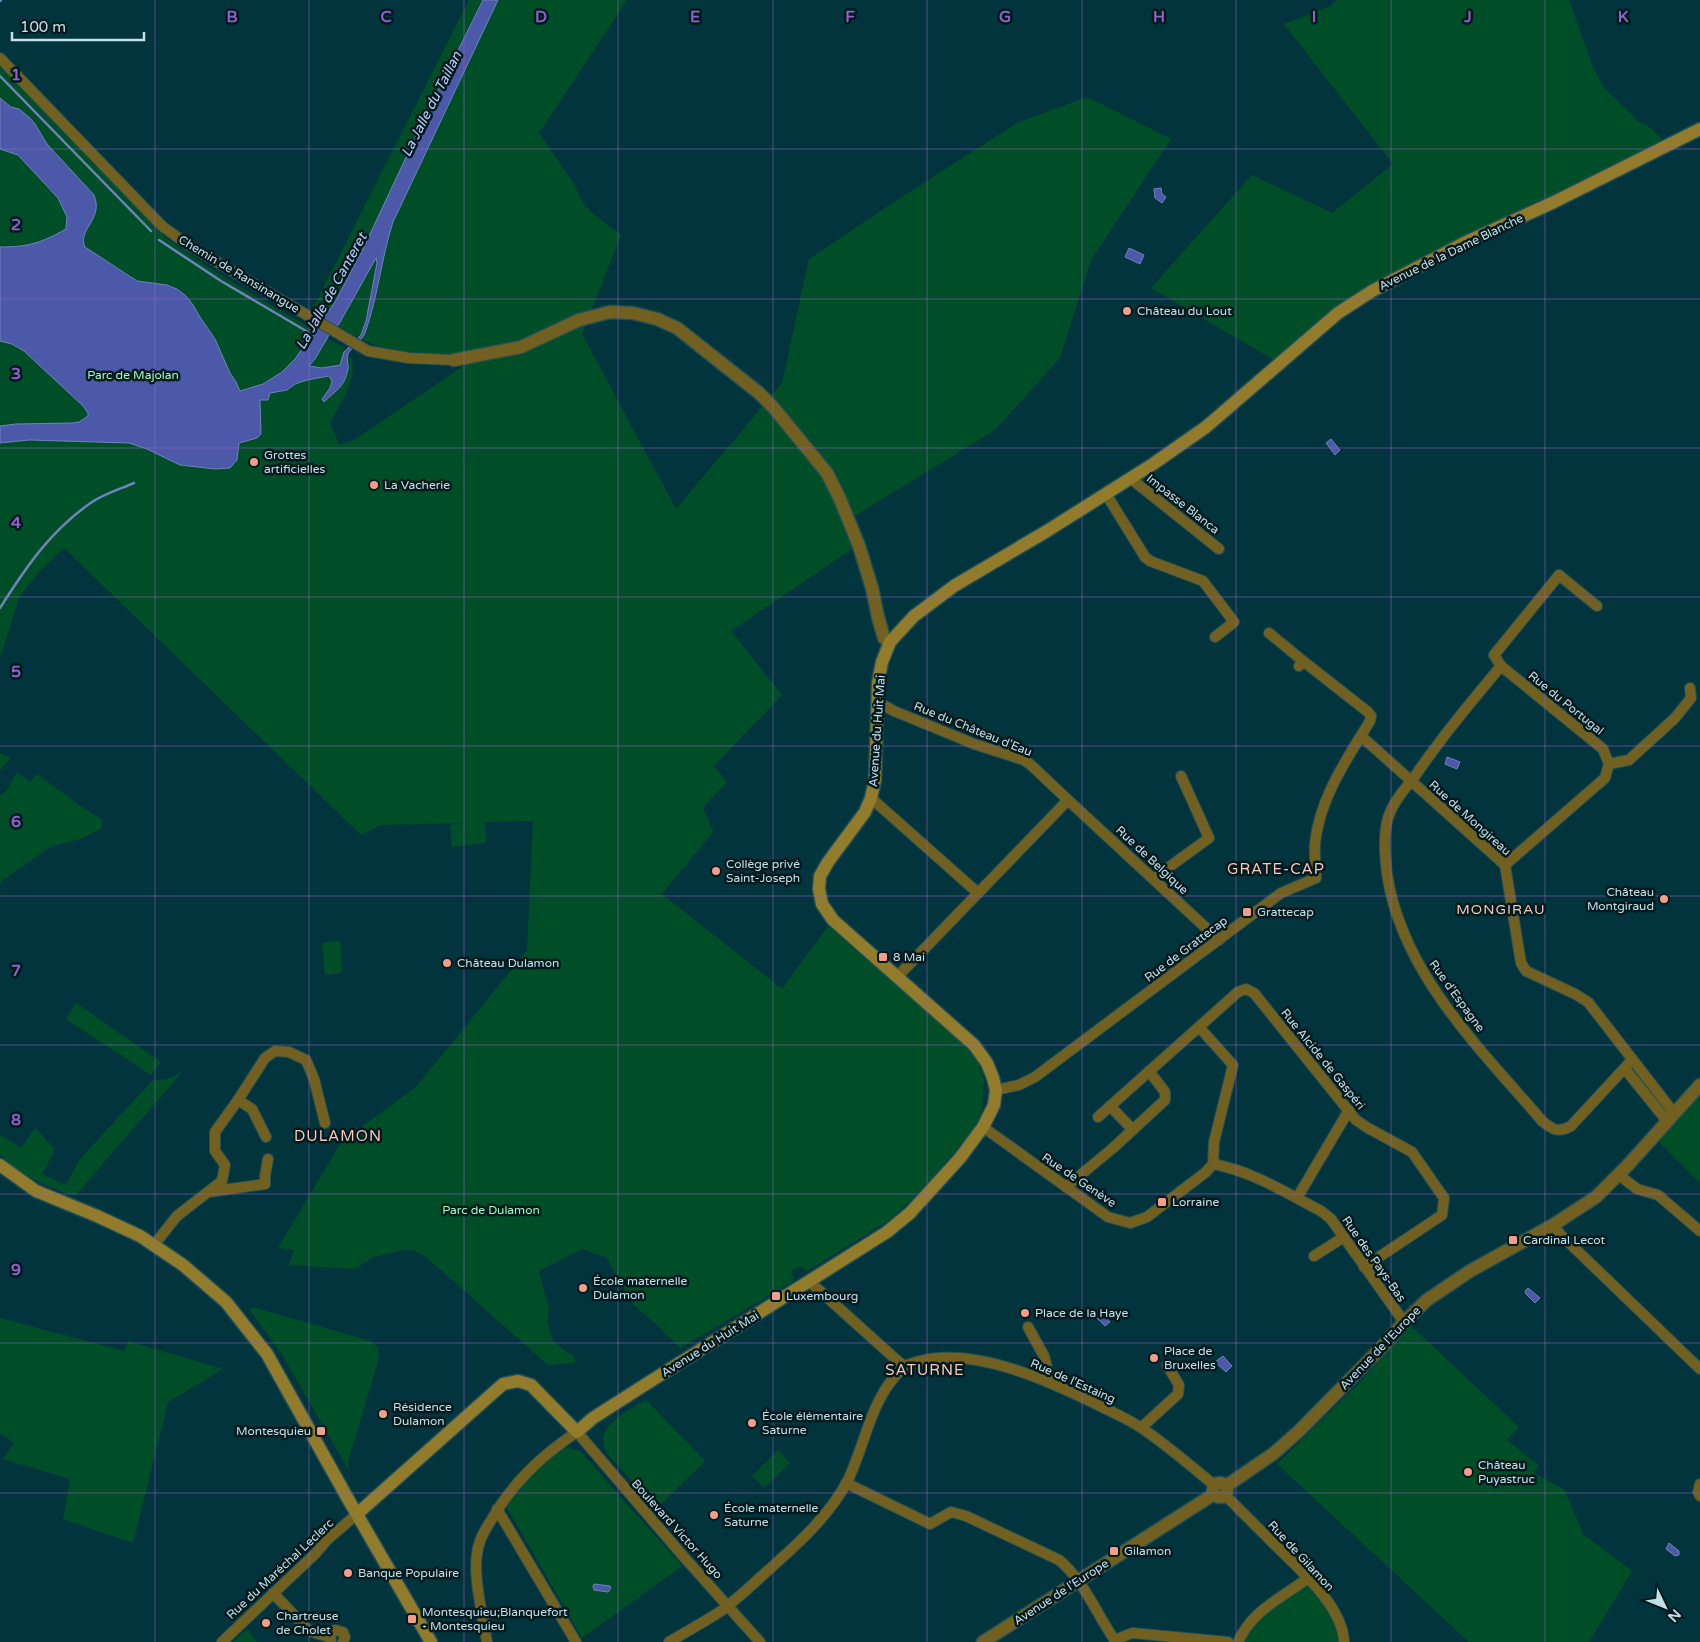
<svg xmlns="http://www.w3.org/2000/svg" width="1700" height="1642" font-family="'Varela Round',sans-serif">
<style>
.green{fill:#004e27}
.water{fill:#4c59a9;stroke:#7082bc;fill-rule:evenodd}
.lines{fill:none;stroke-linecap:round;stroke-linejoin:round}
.stream{stroke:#7082bc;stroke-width:2.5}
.minor-casing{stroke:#215058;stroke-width:12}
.tertiary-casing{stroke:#215058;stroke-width:15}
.secondary-casing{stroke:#215058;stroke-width:15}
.minor{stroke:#716020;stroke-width:10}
.tertiary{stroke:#716020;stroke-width:12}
.secondary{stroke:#927c2b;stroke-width:12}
.grid{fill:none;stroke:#9162cb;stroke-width:1;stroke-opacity:0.55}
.poi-dot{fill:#f49e8a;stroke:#02191e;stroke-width:2}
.labels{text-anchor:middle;stroke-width:5;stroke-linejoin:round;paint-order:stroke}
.street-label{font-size:12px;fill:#c4e0e7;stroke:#02191e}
.poi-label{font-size:12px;fill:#c4e0e7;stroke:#02191e;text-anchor:start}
.park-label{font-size:12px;fill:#9cfbbb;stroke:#02191e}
.water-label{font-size:14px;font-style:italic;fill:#bfcaf7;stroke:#02191e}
.neighbourhood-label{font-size:14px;letter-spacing:1px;fill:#f9c7bb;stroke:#02191e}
.quarter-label{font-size:15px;letter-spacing:1px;fill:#f9c7bb;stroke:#02191e}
.grid-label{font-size:16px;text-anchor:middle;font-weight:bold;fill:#9162cb;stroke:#02191e;stroke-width:5;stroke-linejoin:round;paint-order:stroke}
</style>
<rect width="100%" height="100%" fill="#02343d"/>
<g class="green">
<path d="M469,0H627L539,133L576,187C580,208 605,222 621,235L582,334L676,509L782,383L809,259L888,206L1017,123L1087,97L1171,139L1091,260L1060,358L995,430L843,523L852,549L731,631L782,695L714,766L727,782L703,807L713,832L662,894L782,989L828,926L960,1041L976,1059L984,1079L982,1110L975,1127L924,1187L891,1219L810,1269H804L800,1266L791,1272L794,1278L792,1282L680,1348L655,1323L634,1305L606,1257L582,1249L539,1271L549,1310L547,1322L552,1339L561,1348L574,1356L575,1363L548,1365L425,1256L413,1250H404L373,1257L355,1269L289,1265L294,1250L278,1248L342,1141L416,1087L527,951L533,821L485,822L486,843L452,847L450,825L466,823L381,825L361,835L64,548L37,574L19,598L0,658V66L165,237C221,279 283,311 342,347C345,351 350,356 352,360C357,377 339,408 330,422L339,445L354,440L465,365L457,353C427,354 394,354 366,341C347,333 330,320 312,310Z"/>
<path d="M1337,0H1569L1593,67L1604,88L1639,122L1651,128L1663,141L1404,269L1336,306L1274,360L1151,288L1252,175L1332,213L1393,164L1284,24L1331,6Z"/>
<path d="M0,753L11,758L0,770Z"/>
<path d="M17,772L30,782L37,774L79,805L102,820L101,829L80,839L52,846L3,880L0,884V796L8,789Z"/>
<path d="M340,941L342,973L325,975L322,943Z"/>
<path d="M76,1003L161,1062L151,1075L66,1019Z"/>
<path d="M183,1071L75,1196C48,1188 20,1175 0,1154V1135L21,1148L35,1128L55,1149L42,1174L66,1185L80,1159L152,1081L171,1078Z"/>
<path d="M1700,1095V1183L1659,1142Z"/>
<path d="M252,1307L371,1341L378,1348L379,1358L348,1462L349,1471L283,1356L249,1309Z"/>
<path d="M0,1318L124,1351L128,1341L223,1369L168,1402L133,1543L63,1519L70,1479L3,1459L14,1443L0,1433Z"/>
<path d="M1410,1325L1519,1427L1507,1440L1539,1466L1533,1473L1564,1489L1583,1534L1632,1571L1589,1642H1469L1277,1464L1362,1380Z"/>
<path d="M646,1400L705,1461L656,1509L608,1454C591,1427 627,1411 646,1400Z"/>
<path d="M565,1447L580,1451L682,1566L582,1638L506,1506L526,1479Z"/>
<path d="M778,1450L790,1463L764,1488L752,1476Z"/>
<path d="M1303,1585L1310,1586C1328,1606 1334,1616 1340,1642H1242C1256,1614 1278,1602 1303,1585Z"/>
<path d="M247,1629L257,1642H233Z"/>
</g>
<g class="water">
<path d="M483,0H498L393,222C381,259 378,297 365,333C361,342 352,346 348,354C346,360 349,364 348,369C344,388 337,389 324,402L322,399L330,388L332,381L329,376L307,380L295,384L287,390L270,393L268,400H260L261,434L257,438L239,443L237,460L230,468L215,469L180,465L147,449L129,443L29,440L0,443V426L16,424L72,423L79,422L88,416V413L83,406L24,351L12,344L0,341V247C28,247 41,243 66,229L67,217L58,198L18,155L0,149V98L11,107L19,109L30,118L35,124L47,144L94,195C104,220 77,229 85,247L137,281L167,285L177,289L186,296L193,305L200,317L215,339L230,373L236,382L240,391L263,384L282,372L295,359L335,302L363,249L423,121ZM376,258L377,263L366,321L361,335L344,352L340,365L322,368L309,366L315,359L329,335L339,324Z"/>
<path d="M1161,188L1162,194L1166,197L1162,203L1155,198L1154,189Z"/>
<path d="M1129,248L1144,255L1140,264L1125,257Z"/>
<path d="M1331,439L1340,450L1335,455L1326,443Z"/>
<path d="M1447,757L1460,762L1457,769L1445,764Z"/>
<path d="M1528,1288L1540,1298L1535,1303L1526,1294L1525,1291Z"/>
<path d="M1100,1311L1110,1322L1105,1326L1095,1316Z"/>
<path d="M1223,1356L1232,1366L1226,1372L1215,1362Z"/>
<path d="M1669,1543L1679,1551V1555L1675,1556L1666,1549Z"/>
<path d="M594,1584L610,1586L611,1588L608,1592L594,1590L593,1586Z"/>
</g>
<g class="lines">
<g class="stream">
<path d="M0,1L1,0"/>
<path d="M0,76L151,231"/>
<path d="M159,240L221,281L313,335"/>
<path d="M0,608C26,567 51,530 92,502C104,494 120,489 134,483"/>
</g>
<g class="minor-casing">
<g id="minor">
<path d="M0,58L162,226L188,245L368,351L409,358L454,360"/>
<path d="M1130,478L1219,549"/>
<path d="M1106,494L1145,557L1150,561L1203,581L1234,622L1215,637"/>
<path d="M1269,633L1303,661"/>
<path d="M1501,666L1494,655L1559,575L1597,606"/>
<path d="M878,702L894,711L974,744L1024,760L1031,765L1068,800L898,976"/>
<path d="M1361,736L1505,865L1521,963L1526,971L1575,994L1588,1002L1674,1113"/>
<path d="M1609,764L1629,760L1675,718L1691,698L1690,688"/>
<path d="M871,798L978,893"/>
<path d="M1068,800L1219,940"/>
<path d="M1505,865L1605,778L1609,764L1603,749L1501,666C1471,702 1441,738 1415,776C1405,789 1393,802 1388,818C1383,835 1385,856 1387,874C1402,974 1480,1048 1542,1121C1553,1130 1558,1133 1571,1126L1632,1060"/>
<path d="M1154,878L1209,838L1181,776"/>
<path d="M1199,1027L1233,1065L1214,1142L1213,1164"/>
<path d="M1625,1069L1667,1121"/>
<path d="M996,1090L1019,1085L1035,1077L1281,893L1316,878C1316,866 1314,854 1315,843C1320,797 1347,759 1370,721L1371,716L1368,712L1303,661L1299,666"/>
<path d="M238,1100L252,1109L266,1137"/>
<path d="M1110,1106L1133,1130"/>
<path d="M1098,1117L1238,992L1246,989L1254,993L1356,1120L1368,1128L1412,1152L1444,1198L1442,1215L1364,1267"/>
<path d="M983,1127L1108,1217L1130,1223L1147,1217L1206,1172L1213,1164"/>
<path d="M1213,1164C1252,1171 1286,1193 1321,1211L1331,1219L1404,1322"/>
<path d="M1619,1175L1637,1189L1658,1195L1700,1231"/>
<path d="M1066,1187L1113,1148L1165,1100V1092L1149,1071"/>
<path d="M209,1192L265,1184V1176L268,1159"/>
<path d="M1297,1198L1349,1110"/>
<path d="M1553,1225L1561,1235L1700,1369"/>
<path d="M154,1245L177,1216L222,1181L225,1165L215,1151V1132L238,1100L265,1058L275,1051L289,1052L306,1060L314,1079L325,1123"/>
<path d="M1314,1256L1344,1237"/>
<path d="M810,1282L891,1355L904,1366"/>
<path d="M1028,1327L1044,1356L1051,1383"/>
<path d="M1142,1427L1178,1394L1179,1385L1167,1365"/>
<path d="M846,1483L930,1524L951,1512L966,1516L1059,1560C1084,1580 1098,1617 1116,1642"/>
<path d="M1700,1484L1698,1492L1700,1496"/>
<path d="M1225,1495C1241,1511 1258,1528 1274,1544C1298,1568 1343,1606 1344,1642"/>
<path d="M497,1509L576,1642"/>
<path d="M273,1593L309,1631L329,1637"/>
<path d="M1115,1640L1132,1633L1228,1642"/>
<path d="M222,1642L315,1554L327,1540L357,1514"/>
<path d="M331,1642L330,1635L335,1630L343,1632L345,1637L343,1642"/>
<path d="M487,1642C483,1618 473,1576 477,1554C478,1542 485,1529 492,1519C513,1482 542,1455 577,1432L683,1556L760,1642"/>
<path d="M669,1642C686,1632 704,1622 721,1611C736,1600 750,1587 764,1574C794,1547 827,1519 847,1482C866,1444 870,1398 903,1368C907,1364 914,1363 920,1361C975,1346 1051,1382 1100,1406C1114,1413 1130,1420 1143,1429C1168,1446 1191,1466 1214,1485"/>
<path d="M1238,1642C1252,1610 1282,1598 1308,1578"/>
</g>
</g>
<g class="tertiary-casing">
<g id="tertiary">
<path d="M454,360L521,347L579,320L610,312L633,313L657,319L677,328L759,393L773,407L827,473L840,499L859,546L872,588L878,617L884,638L890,642"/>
<circle cx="1220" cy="1490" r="7"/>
<path d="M1226,1486L1273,1454L1299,1431L1381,1348L1404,1322L1427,1300L1470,1271L1553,1225L1596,1197L1628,1165L1700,1085"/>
<path d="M983,1642L1214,1494"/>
</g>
</g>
<g class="secondary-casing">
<g id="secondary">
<path d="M0,1165L36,1191L97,1216L140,1236L183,1265L226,1302L267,1354L348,1499L431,1642"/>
<path d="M357,1514L503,1384L518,1381L531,1385L577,1432L593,1418L643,1386L887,1232L910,1213L960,1158L983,1127L994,1105L996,1090L993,1078L987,1063L974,1045L833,920L822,904L819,889L820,876L828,862L865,812L871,798L875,780L878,683L882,662L890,642L914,616L954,586L1047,531L1153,464L1206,427L1338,313L1372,291L1466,242L1552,203L1700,129"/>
</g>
</g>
<use href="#minor" class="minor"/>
<use href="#tertiary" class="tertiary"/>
<use href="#secondary" class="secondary"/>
</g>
<path class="grid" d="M155,0V1642M309,0V1642M464,0V1642M618,0V1642M773,0V1642M927,0V1642M1082,0V1642M1236,0V1642M1391,0V1642M1545,0V1642M0,149H1700M0,299H1700M0,448H1700M0,597H1700M0,746H1700M0,896H1700M0,1045H1700M0,1194H1700M0,1343H1700M0,1493H1700"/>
<g class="poi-dot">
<circle cx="1127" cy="311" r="5"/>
<circle cx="254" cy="462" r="5"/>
<circle cx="374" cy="485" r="5"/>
<circle cx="716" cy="871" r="5"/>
<circle cx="1664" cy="899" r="5"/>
<rect x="1242" y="907" width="10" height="10" rx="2.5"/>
<rect x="878" y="952" width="10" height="10" rx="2.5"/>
<circle cx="447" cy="963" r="5"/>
<rect x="1157" y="1197" width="10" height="10" rx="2.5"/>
<rect x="1508" y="1235" width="10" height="10" rx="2.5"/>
<circle cx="583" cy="1288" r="5"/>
<rect x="771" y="1291" width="10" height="10" rx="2.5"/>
<circle cx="1025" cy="1313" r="5"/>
<circle cx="1154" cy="1358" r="5"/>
<circle cx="383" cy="1414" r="5"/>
<circle cx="752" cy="1423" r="5"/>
<rect x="316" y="1426" width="10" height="10" rx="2.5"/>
<circle cx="1468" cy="1472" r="5"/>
<circle cx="714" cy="1515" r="5"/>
<rect x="1109" y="1546" width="10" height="10" rx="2.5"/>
<circle cx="348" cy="1573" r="5"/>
<rect x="407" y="1614" width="10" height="10" rx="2.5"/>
<circle cx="266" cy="1623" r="5"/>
</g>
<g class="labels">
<g class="street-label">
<text transform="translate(1451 252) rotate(-26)" y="4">Avenue de la Dame Blanche</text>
<text transform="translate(239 274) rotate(31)" y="4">Chemin de Ransinangue</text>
<text transform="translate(1183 504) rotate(38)" y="4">Impasse Blanca</text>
<text transform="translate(1566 703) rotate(39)" y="4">Rue du Portugal</text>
<text transform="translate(973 729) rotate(22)" y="4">Rue du Château d'Eau</text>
<text transform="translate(877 731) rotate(-86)" y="4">Avenue du Huit Mai</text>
<text transform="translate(1470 818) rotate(42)" y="4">Rue de Mongireau</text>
<text transform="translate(1152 860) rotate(43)" y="4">Rue de Belgique</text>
<text transform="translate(1186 949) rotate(-37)" y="4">Rue de Grattecap</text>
<text transform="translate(1457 996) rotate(54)" y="4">Rue d'Espagne</text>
<text transform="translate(1323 1059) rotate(51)" y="4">Rue Alcide de Gaspéri</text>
<text transform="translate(1079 1180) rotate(34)" y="4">Rue de Genève</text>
<text transform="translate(1374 1259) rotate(55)" y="4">Rue des Pays-Bas</text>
<text transform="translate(710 1344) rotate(-32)" y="4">Avenue du Huit Mai</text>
<text transform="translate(1380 1348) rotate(-46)" y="4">Avenue de l'Europe</text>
<text transform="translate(1073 1381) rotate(24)" y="4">Rue de l'Estaing</text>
<text transform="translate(677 1529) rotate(48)" y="4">Boulevard Victor Hugo</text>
<text transform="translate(1301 1556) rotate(47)" y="4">Rue de Gilamon</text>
<text transform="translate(280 1569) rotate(-43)" y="4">Rue du Maréchal Leclerc</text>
<text transform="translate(1061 1592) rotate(-33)" y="4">Avenue de l'Europe</text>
</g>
<g class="poi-label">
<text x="1137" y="315">Château du Lout</text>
<text x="264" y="459">Grottes<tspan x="264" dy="14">artificielles</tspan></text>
<text x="384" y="489">La Vacherie</text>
<text x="726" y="868">Collège privé<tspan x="726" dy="14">Saint-Joseph</tspan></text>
<text x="1654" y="896" text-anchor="end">Château<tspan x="1654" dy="14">Montgiraud</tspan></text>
<text x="1257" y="916">Grattecap</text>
<text x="893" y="961">8 Mai</text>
<text x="457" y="967">Château Dulamon</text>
<text x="1172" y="1206">Lorraine</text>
<text x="1523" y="1244">Cardinal Lecot</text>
<text x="593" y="1285">École maternelle<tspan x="593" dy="14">Dulamon</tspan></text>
<text x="786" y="1300">Luxembourg</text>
<text x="1035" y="1317">Place de la Haye</text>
<text x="1164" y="1355">Place de<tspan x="1164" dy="14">Bruxelles</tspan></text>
<text x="393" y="1411">Résidence<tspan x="393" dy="14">Dulamon</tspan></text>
<text x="762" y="1420">École élémentaire<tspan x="762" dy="14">Saturne</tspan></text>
<text x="311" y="1435" text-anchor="end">Montesquieu</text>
<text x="1478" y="1469">Château<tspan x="1478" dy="14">Puyastruc</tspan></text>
<text x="724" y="1512">École maternelle<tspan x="724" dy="14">Saturne</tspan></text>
<text x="1124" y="1555">Gilamon</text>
<text x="358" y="1577">Banque Populaire</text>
<text x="422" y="1616">Montesquieu;Blanquefort<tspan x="422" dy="14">- Montesquieu</tspan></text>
<text x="276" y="1620">Chartreuse<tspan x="276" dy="14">de Cholet</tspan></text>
</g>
<g class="park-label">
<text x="133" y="379">Parc de Majolan</text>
<text x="491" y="1214">Parc de Dulamon</text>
</g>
<g class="water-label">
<text transform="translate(431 104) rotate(-63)" y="5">La Jalle du Taillan</text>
<text transform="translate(331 291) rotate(-61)" y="5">La Jalle de Canteret</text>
</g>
<g class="neighbourhood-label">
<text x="1501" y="914">MONGIRAU</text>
</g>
<g class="quarter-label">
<text x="1276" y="874">GRATE-CAP</text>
<text x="338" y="1141">DULAMON</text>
<text x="925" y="1375">SATURNE</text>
</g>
</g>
<g class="grid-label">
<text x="232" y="22">B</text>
<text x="386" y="22">C</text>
<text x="541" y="22">D</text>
<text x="695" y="22">E</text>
<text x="850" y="22">F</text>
<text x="1005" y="22">G</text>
<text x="1159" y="22">H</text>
<text x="1314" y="22">I</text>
<text x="1468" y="22">J</text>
<text x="1623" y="22">K</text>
<text x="16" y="80">1</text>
<text x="16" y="230">2</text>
<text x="16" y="379">3</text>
<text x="16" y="528">4</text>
<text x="16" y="677">5</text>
<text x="16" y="827">6</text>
<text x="16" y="976">7</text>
<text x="16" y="1125">8</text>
<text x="16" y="1275">9</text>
</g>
<g transform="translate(1665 1607) rotate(133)" stroke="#02191e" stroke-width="4" paint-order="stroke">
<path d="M0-4L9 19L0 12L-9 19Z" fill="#c4e0e7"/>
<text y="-8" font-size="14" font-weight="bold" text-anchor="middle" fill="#c4e0e7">N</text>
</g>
<path d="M12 32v8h132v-8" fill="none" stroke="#c4e0e7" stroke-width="2.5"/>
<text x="20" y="32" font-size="15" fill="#c4e0e7" stroke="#02191e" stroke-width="4" paint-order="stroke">100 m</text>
</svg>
